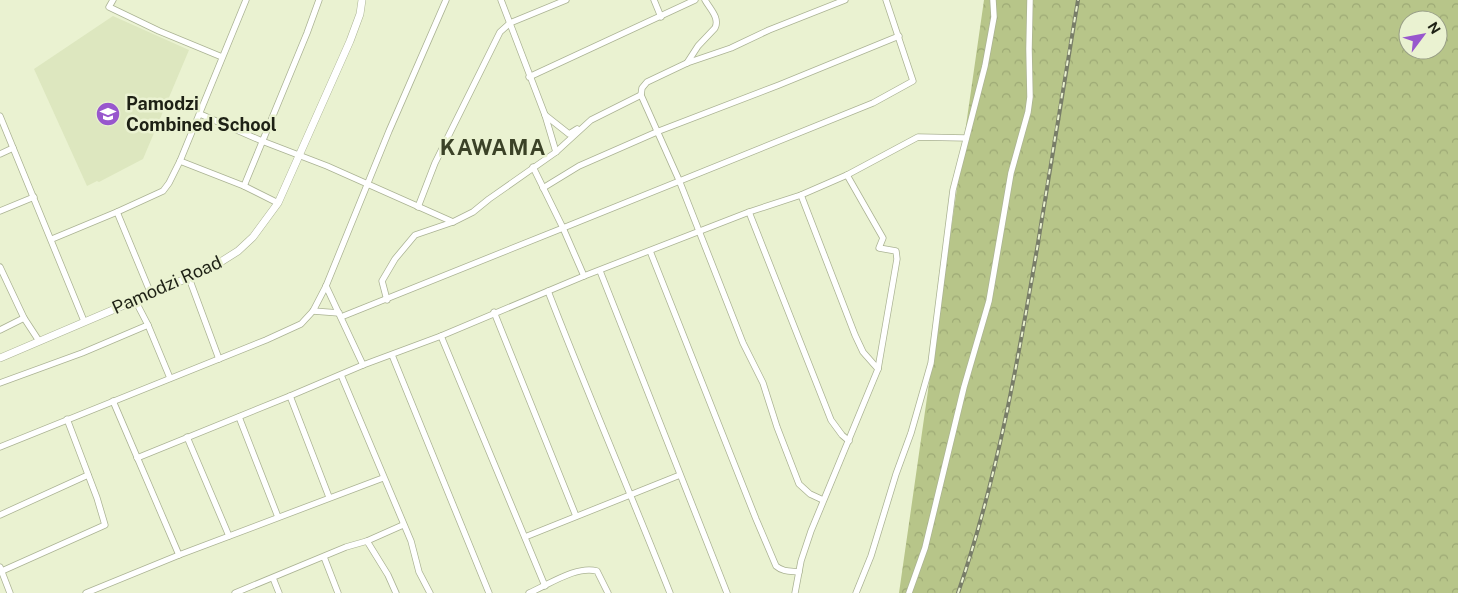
<svg xmlns="http://www.w3.org/2000/svg" width="1458" height="593" font-family="'Public Sans',sans-serif">
<style>
.built{fill:#dde7bf}
.forest{fill:url(#forest-crowns);fill-rule:evenodd}
.lines{fill:none;stroke-linecap:round;stroke-linejoin:round}
.minor-casing{stroke:#abb394;stroke-width:7}
.tertiary-casing{stroke:#abb394;stroke-width:8}
.minor{stroke:#fff;stroke-width:5.5}
.tertiary{stroke:#fff;stroke-width:7}
.rail-casing{stroke:#787d68;stroke-width:4}
.rail{stroke:#eaf2d1;stroke-width:2;stroke-dasharray:5.5;stroke-linecap:butt}
.labels{text-anchor:middle;stroke-width:5;stroke-linejoin:round;paint-order:stroke}
.poi-label{font-size:18px;font-weight:bold;fill:#1e2115;stroke:#eaf2d1;text-anchor:start}
.street-label{font-size:18px;fill:#1e2115;stroke:#eaf2d1}
.district-label{font-size:22px;font-weight:bold;letter-spacing:1px;fill:#3b4227;stroke:#eaf2d1}
</style>
<defs>
<pattern id="forest-crowns" width="20" height="18" patternUnits="userSpaceOnUse" patternTransform="scale(1.25)"><rect width="20" height="18" fill="#b7c589"/><path d="M2 6a3 3 0 1 1 6 0M12 15a3 3 0 1 1 6 0" fill="none" stroke="#9da975"/></pattern>
</defs>
<rect width="100%" height="100%" fill="#eaf2d1"/>
<path class="built" d="M113,16L189,50L143,159L99,182L97,181L87,186L34,69Z"/>
<path class="forest" d="M984,0H1458V593H899ZM1408,20H1438V50H1408Z"/>
<g class="lines">
<g class="minor-casing">
<g id="minor">
<path d="M113,0L109,7L159,31L222,57"/>
<path d="M501,0L545,115L556,152"/>
<path d="M654,0L661,17"/>
<path d="M687,63L698,46L715,28C720,18 710,9 705,0"/>
<path d="M529,77L695,0"/>
<path d="M200,114L262,141L327,166L453,222"/>
<path d="M545,115L569,134L577,129"/>
<path d="M0,116L84,321"/>
<path d="M0,154L13,148"/>
<path d="M180,161L244,186L278,203"/>
<path d="M533,167L563,228L873,103L913,81L886,0"/>
<path d="M244,186L307,33L319,0"/>
<path d="M543,188L579,166L659,131L779,85L899,36"/>
<path d="M801,195L855,335L863,352L878,369"/>
<path d="M418,207L435,163L500,32L510,23L566,0"/>
<path d="M0,211L34,197"/>
<path d="M117,212L151,294"/>
<path d="M749,212L831,420L842,435L849,441"/>
<path d="M52,239L117,212L163,191L169,183L180,161L246,0"/>
<path d="M650,251L756,519L776,566C783,572 790,571 799,572"/>
<path d="M0,267L24,318L39,341"/>
<path d="M600,271L727,593"/>
<path d="M189,278L219,359"/>
<path d="M326,286L363,365"/>
<path d="M548,291C587,392 630,492 670,593"/>
<path d="M135,300L148,325L170,378"/>
<path d="M387,300L382,281L395,259L415,235L453,222L473,212L489,199L556,152L591,120L641,95"/>
<path d="M313,311L339,313"/>
<path d="M494,312L576,516"/>
<path d="M341,317L563,228L584,276"/>
<path d="M0,330L24,318"/>
<path d="M441,336L545,586"/>
<path d="M392,355L489,593"/>
<path d="M341,375L411,541L419,572L430,593"/>
<path d="M0,383L82,353L148,325"/>
<path d="M290,396L329,497"/>
<path d="M113,401L179,555"/>
<path d="M239,417L278,517"/>
<path d="M187,437L229,536"/>
<path d="M0,447L266,340L301,324L313,311L326,286L389,131L446,0"/>
<path d="M137,458L290,396L363,365L441,336L584,276L749,212L801,195L847,175L918,137L966,138"/>
<path d="M823,500L810,494L799,484L777,427L763,383L743,343L679,180L641,95L642,88L647,82L687,63L731,48L769,30L845,0"/>
<path d="M0,515L88,475"/>
<path d="M525,537L680,475"/>
<path d="M367,541L403,525"/>
<path d="M324,557L338,593"/>
<path d="M0,567L10,593"/>
<path d="M2,571L105,525L97,498L67,419"/>
<path d="M273,578L279,593"/>
<path d="M86,593L179,555L383,478"/>
<path d="M235,593L346,547L367,541L388,575L396,593"/>
<path d="M529,593C548,585 577,565 597,571L608,593"/>
<path d="M795,593L801,561L811,531L878,369L897,259L896,251L879,248L883,238L847,175"/>
<path d="M856,593L871,556L896,474L911,433L931,363L953,190L985,66L994,17L993,0"/>
<path d="M909,593L925,548L964,387L989,301L1011,173L1028,112L1030,97L1029,49L1030,0"/>
</g>
</g>
<g class="tertiary-casing">
<path id="tertiary" d="M0,358L211,268L238,251L253,237L278,203L350,41L360,14L362,0"/>
</g>
<use href="#minor" class="minor"/>
<use href="#tertiary" class="tertiary"/>
<g class="rail-casing">
<path id="rail" d="M958,593C997,480 1018,361 1038,243C1051,162 1064,81 1078,0"/>
</g>
<use href="#rail" class="rail"/>
</g>
<defs>
<g id="school-disc" transform="scale(1.25)"><circle r="9.5" fill="#9857cd" stroke="#eaf2d1"/><path d="M0-5L7-2L0 1L-7-2ZM-4 1L0 2.5L4 1V4Q0 6-4 4Z" fill="#fff"/></g>
</defs>
<g fill-rule="evenodd">
<use href="#school-disc" x="108" y="114"/>
</g>
<g class="labels">
<g class="poi-label">
<text x="126" y="110">Pamodzi<tspan x="126" dy="21">Combined School</tspan></text>
</g>
<g class="street-label">
<text transform="translate(167 285) rotate(-24)" y="6">Pamodzi Road</text>
</g>
<g class="district-label">
<text x="493" y="155">KAWAMA</text>
</g>
</g>
<g transform="translate(1423 35) rotate(58)"><circle r="24" fill="#eaf2d1" stroke="#989e86"/>
<path d="M0-4L9 19L0 12L-9 19Z" fill="#9857cd"/>
<text y="-8" font-size="14" font-weight="bold" text-anchor="middle" fill="#1e2115">N</text>
</g>
</svg>
